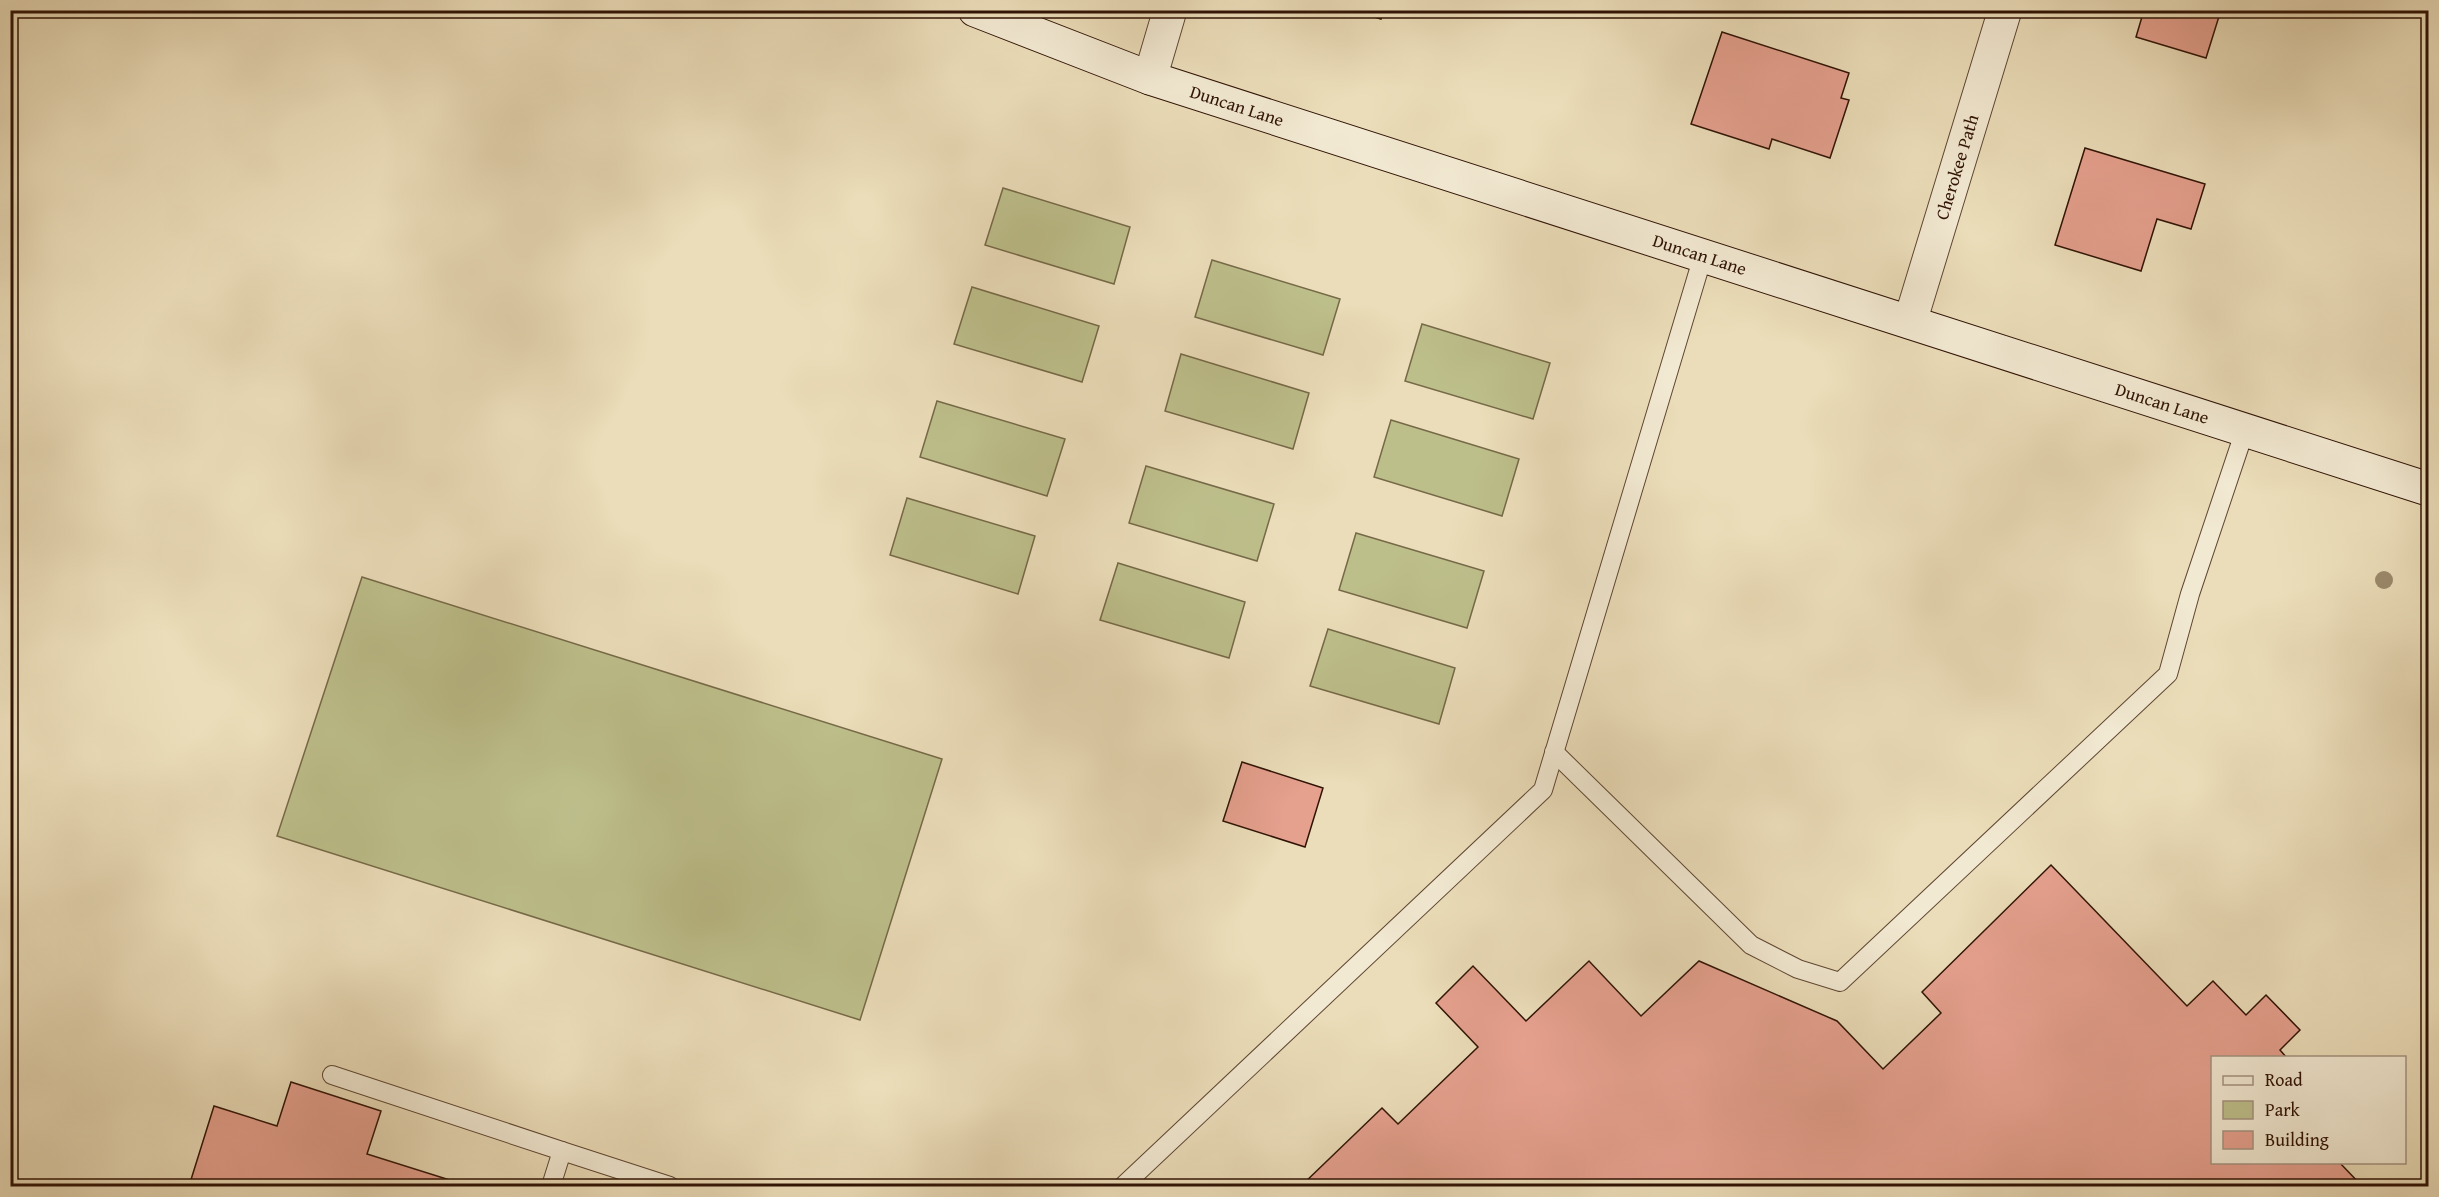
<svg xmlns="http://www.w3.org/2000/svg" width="2439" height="1197" font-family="'Gentium Book Plus',serif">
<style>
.green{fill:#bdbf8b;stroke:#766948;stroke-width:1.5}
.building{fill:#e5a08e;stroke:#301305;stroke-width:1.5}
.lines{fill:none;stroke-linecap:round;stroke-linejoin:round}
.lane-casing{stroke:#5f4632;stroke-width:20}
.street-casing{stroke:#5f4632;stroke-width:35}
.secondary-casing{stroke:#301305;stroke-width:35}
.lane{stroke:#f2e9d2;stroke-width:18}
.street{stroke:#f2e9d2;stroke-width:33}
.secondary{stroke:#f2e9d2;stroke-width:33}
.tree{fill:#9b8a6c}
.labels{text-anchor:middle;stroke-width:6;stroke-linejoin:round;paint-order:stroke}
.street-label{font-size:18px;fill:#301305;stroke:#f2e9d2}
</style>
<rect width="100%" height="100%" fill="#ebddb9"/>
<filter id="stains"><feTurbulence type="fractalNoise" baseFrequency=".00333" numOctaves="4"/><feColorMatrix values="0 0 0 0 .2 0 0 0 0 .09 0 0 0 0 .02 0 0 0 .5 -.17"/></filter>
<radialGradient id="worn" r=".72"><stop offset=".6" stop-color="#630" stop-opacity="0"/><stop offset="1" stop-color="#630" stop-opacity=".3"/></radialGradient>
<g class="green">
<path d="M1003,188L1130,227L1114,284L985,245Z"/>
<path d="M1212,260L1340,299L1323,355L1195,317Z"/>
<path d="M972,287L1099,326L1082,382L954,344Z"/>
<path d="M1422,324L1550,363L1533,419L1405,381Z"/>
<path d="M1181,354L1309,393L1293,449L1165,411Z"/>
<path d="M937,401L1065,439L1047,496L920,457Z"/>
<path d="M1391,420L1519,459L1502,516L1374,477Z"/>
<path d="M1146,466L1274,504L1257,561L1129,523Z"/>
<path d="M907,498L1035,536L1018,594L890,555Z"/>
<path d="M1356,533L1484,571L1467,628L1339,590Z"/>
<path d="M1118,563L1245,602L1229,658L1100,620Z"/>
<path d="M362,577L942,759L860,1020L277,836Z"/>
<path d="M1328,629L1455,668L1439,724L1310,686Z"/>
</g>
<g class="building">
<path d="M1351,10H1384L1381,19Z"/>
<path d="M2144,10H2221L2206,58L2136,37Z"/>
<path d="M1722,32L1849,73L1841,98L1849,100L1830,158L1772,139L1769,149L1691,124Z"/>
<path d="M2085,148L2205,184L2191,229L2157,219L2141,271L2055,245Z"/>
<path d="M1242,762L1323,788L1305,847L1223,821Z"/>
<path d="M2051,865L2187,1006L2213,981L2246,1015L2266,995L2300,1030L2280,1050L2287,1058H2212V1162H2339L2362,1186H1301L1382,1108L1398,1124L1478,1047L1436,1003L1473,966L1526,1021L1589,961L1641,1016L1699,961L1837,1021L1883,1069L1941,1013L1922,992Z"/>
<path d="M291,1082L381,1111L367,1154L453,1181L452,1186H189L214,1106L277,1126Z"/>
</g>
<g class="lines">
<g class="lane-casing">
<g id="lane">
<path d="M1554,752L1751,945L1798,969L1840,982L2168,674L2190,594L2245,430"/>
<path d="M332,1075L562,1151"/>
<path d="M551,1186L562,1151L670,1186"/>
<path d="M1123,1186L1543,790L1703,256"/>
</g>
</g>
<g class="street-casing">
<g id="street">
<path d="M1150,78L1170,10"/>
<path id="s1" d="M1910,322L2005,10"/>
</g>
</g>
<g class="secondary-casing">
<g id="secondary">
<path id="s2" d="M975,10L1150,78L2428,489"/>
</g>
</g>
<use href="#lane" class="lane"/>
<use href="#street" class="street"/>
<use href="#secondary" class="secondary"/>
</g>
<circle class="tree" cx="2384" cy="580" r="9"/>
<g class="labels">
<g class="street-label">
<text dy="6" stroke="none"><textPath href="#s2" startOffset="279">Duncan Lane</textPath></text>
<text dy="6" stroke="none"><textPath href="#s1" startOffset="162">Cherokee Path</textPath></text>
<text dy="6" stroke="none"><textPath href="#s2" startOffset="765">Duncan Lane</textPath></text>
<text dy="6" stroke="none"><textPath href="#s2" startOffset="1251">Duncan Lane</textPath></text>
</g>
</g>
<rect width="2439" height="1197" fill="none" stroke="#ebddb9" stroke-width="36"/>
<rect x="12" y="12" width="2415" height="1173" fill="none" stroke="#301305" stroke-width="3"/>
<rect x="18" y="18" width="2403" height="1161" fill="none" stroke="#301305" stroke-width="1.5"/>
<rect x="2211" y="1056" width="195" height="108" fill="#f2e9d2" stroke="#a49380" stroke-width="1.5"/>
<rect x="2223" y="1076" width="30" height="9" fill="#f2e9d2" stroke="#a49380" stroke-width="1.5"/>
<text x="2265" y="1086" font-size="18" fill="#301305">Road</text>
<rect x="2223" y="1101" width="30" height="18" fill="#bdbf8b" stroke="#a49380" stroke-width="1.5"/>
<text x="2265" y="1116" font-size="18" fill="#301305">Park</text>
<rect x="2223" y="1131" width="30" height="18" fill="#e5a08e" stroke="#a49380" stroke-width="1.5"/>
<text x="2265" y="1146" font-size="18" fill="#301305">Building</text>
<rect width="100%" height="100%" filter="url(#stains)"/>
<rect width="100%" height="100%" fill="url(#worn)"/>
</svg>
